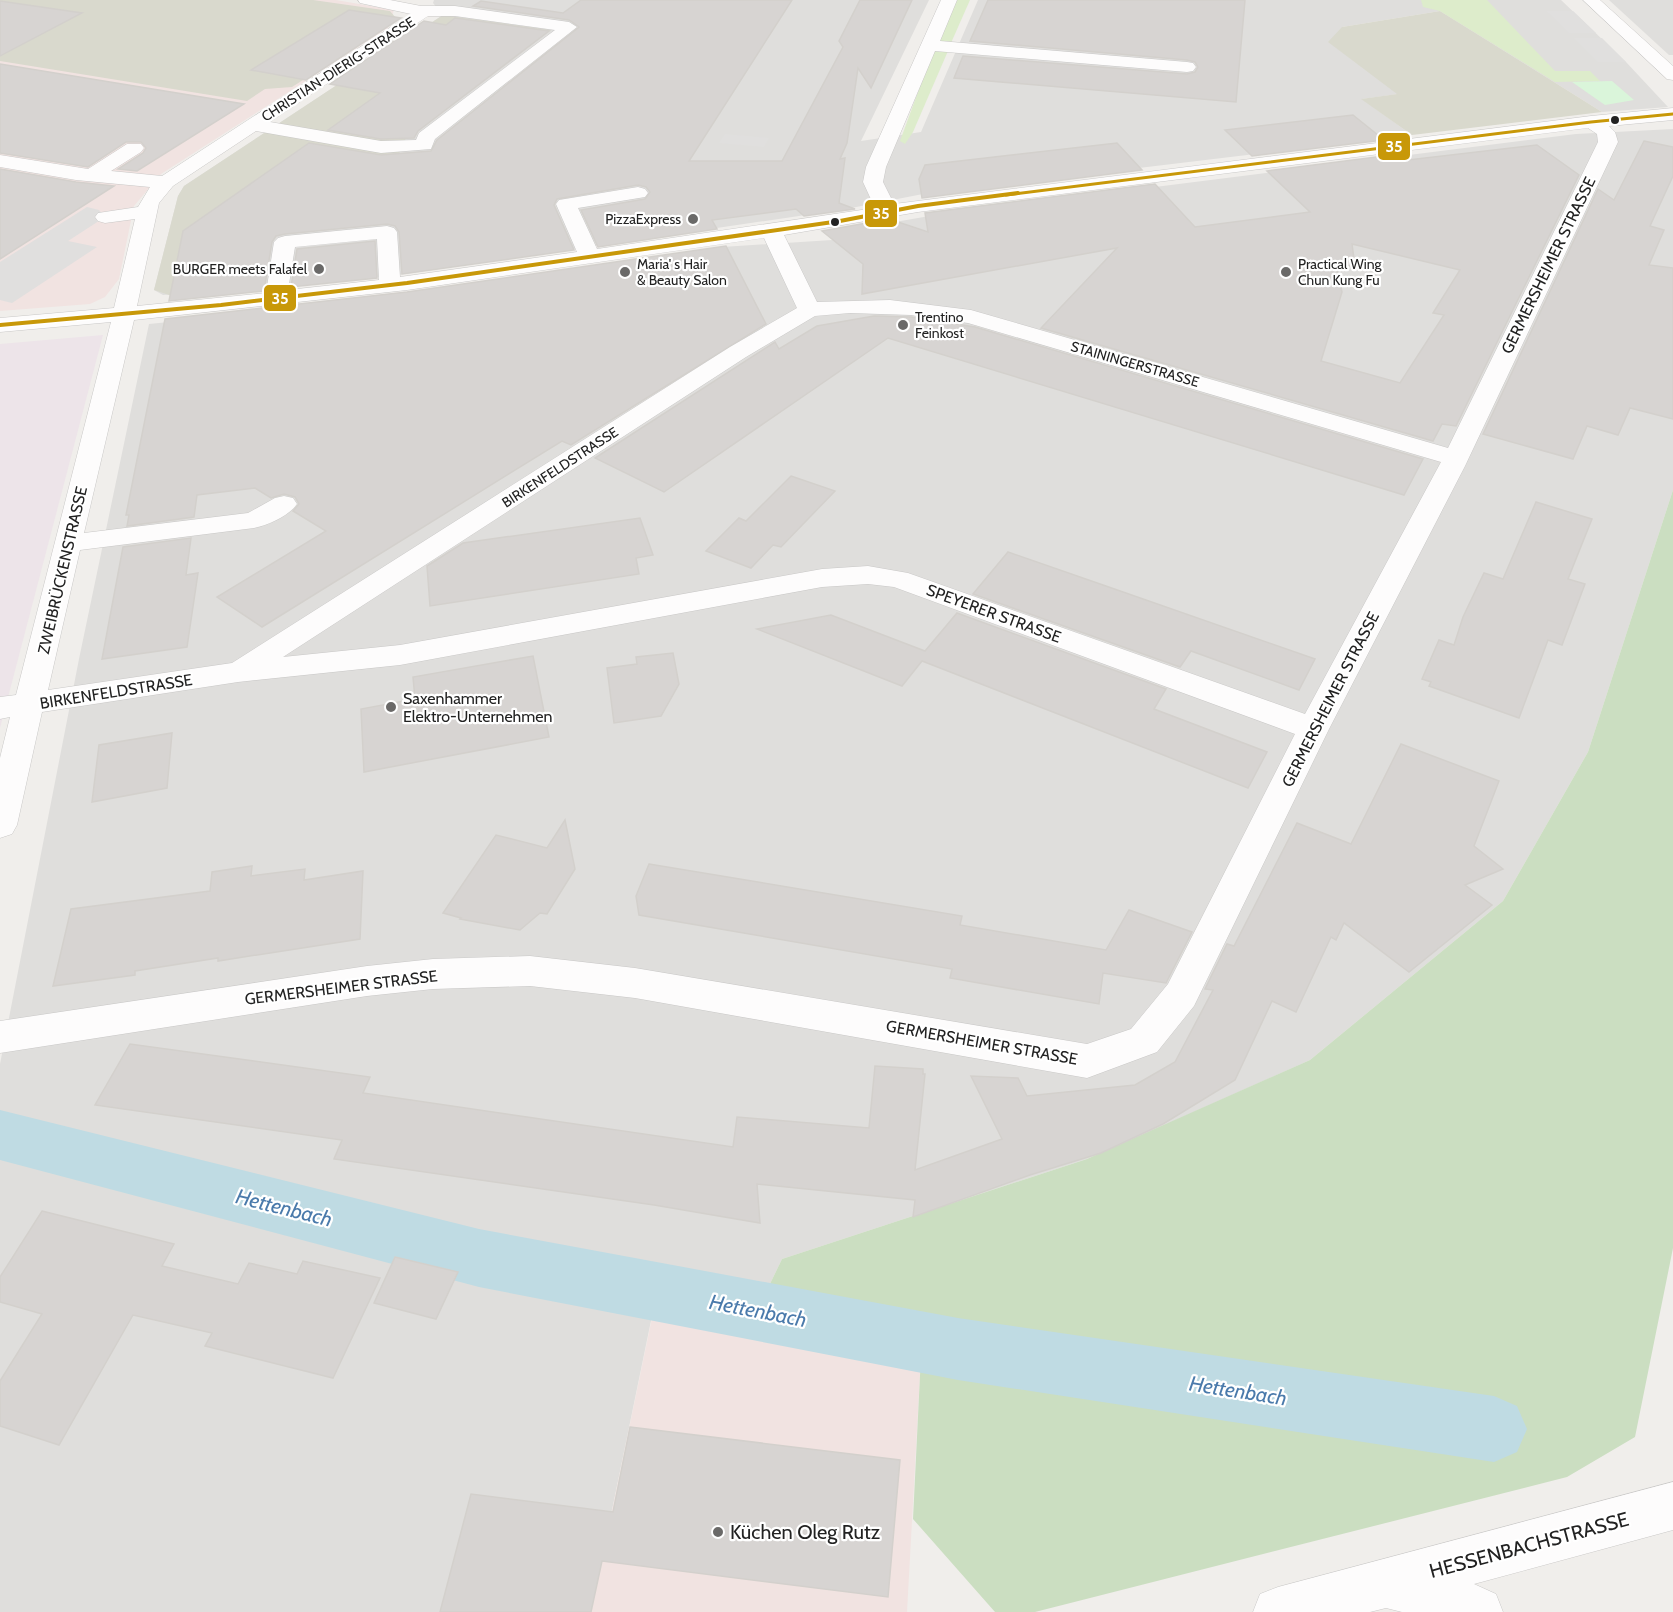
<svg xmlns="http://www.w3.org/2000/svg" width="1673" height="1612" font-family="Cabin,sans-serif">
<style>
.residential{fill:#dfdedc}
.commercial{fill:#f1e3e1}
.industrial{fill:#ede4e9}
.construction{fill:#d9d9cd}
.grass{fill:#ddeccb}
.forest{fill:#cbdec1}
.park{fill:#daf5da}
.parking{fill:#e0dfde}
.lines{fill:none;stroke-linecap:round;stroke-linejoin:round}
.canal{fill:#bfdbe3;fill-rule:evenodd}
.building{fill:#d7d4d2;stroke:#d3d0cc;stroke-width:1.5;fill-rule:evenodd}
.minor-casing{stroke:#c9c8c7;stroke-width:1}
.minor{fill:#fdfcfc;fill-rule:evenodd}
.bus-1-far1-casing{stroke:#fff;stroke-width:5}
.bus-1-casing{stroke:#fff;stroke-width:7}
.bus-1-far1{stroke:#c89808;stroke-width:3}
.bus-1{stroke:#c89808;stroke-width:4}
.bus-dot{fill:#222;stroke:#fff;stroke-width:2}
.poi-dot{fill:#6a6968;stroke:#fff;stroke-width:2}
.labels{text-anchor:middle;stroke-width:4.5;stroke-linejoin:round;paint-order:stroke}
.far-street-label{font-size:14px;fill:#222;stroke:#fff}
.far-poi-label{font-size:14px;fill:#222;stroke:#fff;text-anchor:start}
.street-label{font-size:16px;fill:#222;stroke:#fff}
.poi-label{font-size:16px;fill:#222;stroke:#fff;text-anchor:start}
.near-poi-label{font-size:20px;fill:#222;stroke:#fff;text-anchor:start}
.near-street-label{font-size:20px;fill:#222;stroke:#fff}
.near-water-label{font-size:21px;font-style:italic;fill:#4a7aab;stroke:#fff}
.line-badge{stroke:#fff;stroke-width:2}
.badge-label{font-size:16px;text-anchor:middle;font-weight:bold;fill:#fff}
</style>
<rect width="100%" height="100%" fill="#f0eeeb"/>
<g class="residential">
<path d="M434,0H929L861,141L921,132L978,0H1561L1626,62L1668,107L1602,112L1440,11L1342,27L1398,94L1362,99L1412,135L923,194L846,209L406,274L262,289L163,295L154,290L178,196L184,186L443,15L433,3Z"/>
<path d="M1609,0H1673V55H1669Z"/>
<path d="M1673,129V490L1588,752L1503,901L1310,1060L1111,1149L1087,1159L782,1259L768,1288L661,1272L591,1612H0V1064L79,659L149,324L380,301L722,247L832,240L895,222L941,214L1576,134Z"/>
</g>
<g class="commercial">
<path d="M0,0H336L394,10L388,28L161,174L134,206L119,279L105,297L90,304L0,311Z"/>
<path d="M654,1308L921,1357L907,1612H591Z"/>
</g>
<path class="industrial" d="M103,335L0,728V344Z"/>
<g class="construction">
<path d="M0,0H313L390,11L396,18L382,30L292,87L265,89L247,101L0,61Z"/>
<path d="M1440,11L1602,112L1412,135L1361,99L1397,94L1328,42L1342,27Z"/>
<path d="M443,15L551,30L407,136L398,156L278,211L175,297L154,290L178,196L184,186Z"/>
</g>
<g class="grass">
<path d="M957,0H970L951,43L939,42Z"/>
<path d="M1421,0H1487L1555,71H1590L1600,81L1555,82L1440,11L1423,7Z"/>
<path d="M933,51H948L913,132L905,144L900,141Z"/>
</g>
<path class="forest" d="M1673,490V1248L1635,1437L1567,1477L1035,1612H995L913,1519L923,1314L768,1288L782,1259L1087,1159L1310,1060L1503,901L1588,752Z"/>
<path class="park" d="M1612,81L1634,100L1605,105L1572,82Z"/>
<g class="parking">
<path d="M1546,11H1573L1596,33H1569Z"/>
<path d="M1574,38H1602L1626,62H1598Z"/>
<path d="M725,134L769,138L764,147L719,143Z"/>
<path d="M87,207L99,210L105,217L68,241L97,247L12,303L0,300V262Z"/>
</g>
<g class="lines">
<path class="canal" d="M0,1110L479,1229L958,1318L1494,1396L1517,1406L1527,1429L1517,1452L1494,1462L958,1380L479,1287L0,1160Z"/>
</g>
<g class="building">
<path d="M581,0H792L689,161H782L843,47L839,41L860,0H912L871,88L858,68L847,143L840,159L845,158L839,203L855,209L804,216L796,209L712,220L717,229L598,247L581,210L645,199L650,192L646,187L638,185L557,199L554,205L574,250L402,274L399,232L395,226L387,224L285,234L276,236L272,242L264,291L169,301L183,231L309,143L381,155L431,151L437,140L579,27L569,20L473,6L481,1L563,13Z"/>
<path d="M988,0H1245L1236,102L954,78L963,56L1187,74L1195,72L1198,67L1195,62L1187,60L970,41Z"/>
<path d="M0,1L82,13L0,56Z"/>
<path d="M349,10L401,18L306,80L251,70Z"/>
<path d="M455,18L549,31L418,131L414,138L381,139L328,130L380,93L330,84L424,21L446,25Z"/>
<path d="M0,64L244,104L137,171L118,169L143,153L146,148L141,142H126L88,167L0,153Z"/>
<path d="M1353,115L1384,140L1252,156L1225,130Z"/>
<path d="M1644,141L1673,147V176L1650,226L1664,230L1649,265L1673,268V419L1630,408L1618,435L1587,426L1573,459L1483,434L1598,189L1614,200Z"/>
<path d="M1117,143L1142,170L922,198L919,179L925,165Z"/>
<path d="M1537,145L1579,175L1456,426L1442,424L1433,441L1041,328L1117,248L862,294L863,264L822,231L889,219L928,232L925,213L1155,184L1195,227L1310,212L1267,171L1400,154L1408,160ZM1352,244L1460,270L1433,313L1444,315L1400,383L1321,361L1342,292L1336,265L1355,266Z"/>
<path d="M0,169L76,182L114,186L0,259Z"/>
<path d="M375,241L377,278L291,287L297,249Z"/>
<path d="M726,246L766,324L571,445L562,441L262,627L217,597L326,531L293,511L299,504L295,497L284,494L271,498L255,488L197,495L194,517L127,526L129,515H126L165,319L407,292Z"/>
<path d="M874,316L911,317L975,327L1423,459L1404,495L888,338L664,492L595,458L775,342L779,349L817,326Z"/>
<path d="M791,476L835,491L781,547L773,545L751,568L706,551L739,518L746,521Z"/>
<path d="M1536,502L1592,519L1568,579L1585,584L1562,645L1548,640L1519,718L1429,686L1431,682L1422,679L1439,640L1454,645L1463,617L1484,573L1503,579Z"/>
<path d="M640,518L653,555L636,558L639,574L430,606L427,566L463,543Z"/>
<path d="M191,538L186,575L198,573L187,647L102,659L123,547Z"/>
<path d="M1008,552L1103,585L1315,659L1299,690L1191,651L1180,667L973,594Z"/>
<path d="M957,613L1166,689L1154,709L1267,752L1248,788L922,661L902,686L757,629L831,615L925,651Z"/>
<path d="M673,653L679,684L661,716L614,723L607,668L637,664L636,657Z"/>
<path d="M533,656L549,737L364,772L361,709L415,699L413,677Z"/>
<path d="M172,733L167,788L92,802L99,745Z"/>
<path d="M1401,744L1499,781L1474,846L1503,869L1465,885L1492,905L1409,972L1344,923L1336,940L1331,937L1296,1012L1272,1001L1235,1080L1163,1124L1101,1153L1030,1175L913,1217L915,1200L757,1184L760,1223L654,1205L334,1159L342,1140L95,1105L130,1044L370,1077L363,1093L733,1147L737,1117L869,1128L875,1066L923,1069V1074H925L915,1170L1002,1139L971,1076L1018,1078L1027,1096L1135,1085L1175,1062L1213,990L1205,989L1227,944L1234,946L1297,823L1351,844Z"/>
<path d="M565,820L575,869L547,914L540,913L520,930L460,919L461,918L443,913L496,835L547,848Z"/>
<path d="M649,864L962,916L960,925L1106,950L1129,910L1192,932L1166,983L1103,973L1099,1004L950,978L952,969L639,915L636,896Z"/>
<path d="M252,866L251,876L305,869L304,880L363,871L360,939L218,961V958L135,971V975L53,986L71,909L210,891L212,872Z"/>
<path d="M42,1211L174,1244L162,1266L238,1284L249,1263L297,1274L303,1261L380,1278L333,1378L205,1346L212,1333L133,1315L59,1445L0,1426V1381L42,1314L0,1302V1277Z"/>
<path d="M395,1257L458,1272L436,1319L374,1303Z"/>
<path d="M630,1427L900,1460L888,1597L602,1561L591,1612H440L471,1494L613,1512Z"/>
</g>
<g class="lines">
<g class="minor-casing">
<g id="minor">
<path d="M358,0H390L421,6H455L569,22L577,27L435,139L431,149L381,153L256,131L173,186L159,203L137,306L266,293L274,242L278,238L285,236L387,226L394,228L397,232L400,277L577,252L556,204L559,200L638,187L645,189L648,193L645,197L578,208L597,249L875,208L863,182L866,167L941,0H957L940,41L1187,62L1193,63L1196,67L1193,71L1187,72L935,51L886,167L883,182L894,204L1591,116L1673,108V120L1609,126L1615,132L1618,142L1465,466L1329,729L1194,1006L1157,1052L1087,1078L635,998L530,986L433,989L367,996L0,1053V1021L367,966L433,959L530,956L635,968L1087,1044L1131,1029L1168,984L1295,734L894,587L868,584L822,587L400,665L238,682L42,712L17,825L12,834L0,838V758L10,717L0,719V697L16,695L111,322L0,332V318L114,308L135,219L105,223L98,221L95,217L98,213L138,207L150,187L76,180L0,167V155L88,169L127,144H141L144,148L141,152L111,171L162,176L411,14L360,3ZM428,16H455L555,30L419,133L416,140L381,141L270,122ZM1588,128L1597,134L1598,142L1448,448L971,310L890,300L817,302L784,235L918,212ZM764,238L797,308L730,347L232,663L48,690L80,550L254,528C268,525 289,516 297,504L293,498L284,496L275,498L248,513L84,533L134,320L407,290ZM377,239L379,280L288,290L295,247ZM850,313L911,315L968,323L1441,462L1305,714L908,573L868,566L822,569L400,645L283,657L746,357L815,316Z"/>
<path d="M1583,0H1600L1673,66V80L1667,79Z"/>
<path d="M1673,1482V1530L1474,1584L1496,1594L1503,1612H1402L1386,1608L1370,1612H1253L1260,1594L1278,1587Z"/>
</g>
</g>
<use href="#minor" class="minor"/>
<g class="bus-1-far1-casing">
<path id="bus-1-far1" d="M1006,195L1591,122L1673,114"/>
</g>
<g class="bus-1-casing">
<path id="bus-1" d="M0,325L221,305L407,283L840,221L918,206L1018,193"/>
</g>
<use href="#bus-1-far1" class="bus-1-far1"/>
<use href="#bus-1" class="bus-1"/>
</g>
<g class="bus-dot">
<circle cx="1615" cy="120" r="5"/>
<circle cx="835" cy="222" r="5"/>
</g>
<g class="poi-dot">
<circle cx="693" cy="219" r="6"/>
<circle cx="319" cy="269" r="6"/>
<circle cx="625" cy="272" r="6"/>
<circle cx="1286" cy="272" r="6"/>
<circle cx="903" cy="325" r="6"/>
<circle cx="391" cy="707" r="6"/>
<circle cx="718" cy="1532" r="6"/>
</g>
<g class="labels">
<g class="far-street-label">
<text transform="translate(338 69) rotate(-33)" y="5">CHRISTIAN-DIERIG-STRASSE</text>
<text transform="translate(1135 364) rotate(16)" y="5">STAININGERSTRASSE</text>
<text transform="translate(560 467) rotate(-33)" y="5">BIRKENFELDSTRASSE</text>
</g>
<g class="far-poi-label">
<text x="681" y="224" text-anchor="end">PizzaExpress</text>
<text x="637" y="269">Maria' s Hair<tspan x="637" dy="16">&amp; Beauty Salon</tspan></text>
<text x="1298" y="269">Practical Wing<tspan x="1298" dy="16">Chun Kung Fu</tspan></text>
<text x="307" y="274" text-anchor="end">BURGER meets Falafel</text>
<text x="915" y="322">Trentino<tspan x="915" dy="16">Feinkost</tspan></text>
</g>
<g class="street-label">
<text transform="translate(1548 265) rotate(-64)" y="6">GERMERSHEIMER STRASSE</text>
<text transform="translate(62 570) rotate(-77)" y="6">ZWEIBRÜCKENSTRASSE</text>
<text transform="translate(994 613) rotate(20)" y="6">SPEYERER STRASSE</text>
<text transform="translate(116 691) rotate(-9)" y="6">BIRKENFELDSTRASSE</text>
<text transform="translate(1330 699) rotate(-63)" y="6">GERMERSHEIMER STRASSE</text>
<text transform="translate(341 987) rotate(-7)" y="6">GERMERSHEIMER STRASSE</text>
<text transform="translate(982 1042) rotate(10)" y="6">GERMERSHEIMER STRASSE</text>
</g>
<g class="poi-label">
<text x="403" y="704">Saxenhammer<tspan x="403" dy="18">Elektro-Unternehmen</tspan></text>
</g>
<g class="near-poi-label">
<text x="730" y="1539">Küchen Oleg Rutz</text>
</g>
<g class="near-street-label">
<text transform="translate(1529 1545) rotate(-15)" y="7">HESSENBACHSTRASSE</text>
</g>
<g class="near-water-label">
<text transform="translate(284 1208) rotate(14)" y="7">Hettenbach</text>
<text transform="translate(758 1311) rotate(11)" y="7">Hettenbach</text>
<text transform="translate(1238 1391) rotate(9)" y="7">Hettenbach</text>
</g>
</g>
<g class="line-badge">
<rect x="1377" y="132" width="34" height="29" rx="6" fill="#c89808"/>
<rect x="864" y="199" width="34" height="29" rx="6" fill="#c89808"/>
<rect x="263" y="284" width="34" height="28" rx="6" fill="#c89808"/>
</g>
<g class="badge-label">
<text x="1394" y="152">35</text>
<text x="881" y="219">35</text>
<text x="280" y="304">35</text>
</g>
</svg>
